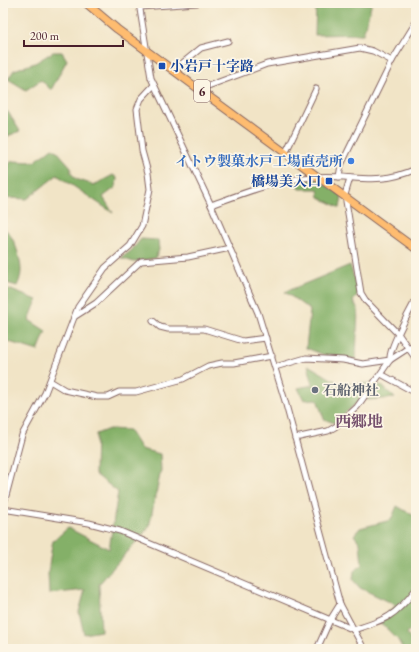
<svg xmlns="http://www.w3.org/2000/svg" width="419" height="652" font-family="'EB Garamond','Noto Serif JP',serif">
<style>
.forest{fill:#84b068;stroke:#67684a}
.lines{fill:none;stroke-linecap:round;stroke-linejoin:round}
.minor-casing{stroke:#846461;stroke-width:7}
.highway-casing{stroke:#846461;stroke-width:9}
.minor{stroke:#fff;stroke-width:5}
.highway{stroke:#febc70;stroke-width:7}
.transit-dot{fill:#1a4fb4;stroke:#fcf5e5;stroke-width:1.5}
.shop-dot{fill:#3f7fe0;stroke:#fcf5e5;stroke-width:1.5}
.worship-dot{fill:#6b7280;stroke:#fcf5e5;stroke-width:1.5}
.labels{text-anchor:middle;stroke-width:3.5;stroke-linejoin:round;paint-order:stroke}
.shield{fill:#fcf5e5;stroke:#7f5f63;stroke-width:1}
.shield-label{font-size:13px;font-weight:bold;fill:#4a1f2b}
.transit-label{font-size:14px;font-weight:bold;fill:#164399;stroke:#fcf5e5;text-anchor:start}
.shop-label{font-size:14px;font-weight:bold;fill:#366cbe;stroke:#fcf5e5;text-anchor:end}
.worship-label{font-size:14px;font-weight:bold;fill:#5b616d;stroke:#fcf5e5;text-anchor:start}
.quarter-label{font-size:16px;font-weight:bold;fill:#75506d;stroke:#fcf5e5}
</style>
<rect width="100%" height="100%" fill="#fcf5e5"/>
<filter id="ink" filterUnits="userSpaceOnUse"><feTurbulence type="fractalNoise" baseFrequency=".025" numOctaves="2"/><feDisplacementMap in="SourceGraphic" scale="8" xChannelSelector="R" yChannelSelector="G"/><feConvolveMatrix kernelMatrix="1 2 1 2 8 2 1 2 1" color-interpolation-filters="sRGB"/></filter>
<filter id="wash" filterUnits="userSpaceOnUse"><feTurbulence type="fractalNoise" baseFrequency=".012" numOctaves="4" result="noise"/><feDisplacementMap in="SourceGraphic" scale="16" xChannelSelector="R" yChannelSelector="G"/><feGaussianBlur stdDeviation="0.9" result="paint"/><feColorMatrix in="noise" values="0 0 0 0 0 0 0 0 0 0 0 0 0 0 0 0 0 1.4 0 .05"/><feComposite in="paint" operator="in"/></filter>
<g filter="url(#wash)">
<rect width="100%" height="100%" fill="#f1e4c6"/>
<g class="forest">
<path d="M316,3H372L363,34L315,35Z"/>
<path d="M53,52H62L67,60L51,90L41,80L26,90L8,79L14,70L35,63Z"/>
<path d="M3,110L8,112L20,131L3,138Z"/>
<path d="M52,148L56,150L71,167V173L76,179L94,185L113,175L117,178L116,187L103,197L113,213L57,175L27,199L9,198L3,203V169L12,161L34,162Z"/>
<path d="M317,179L342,196L340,208L319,197L318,189H299L295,182Z"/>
<path d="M3,228C14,234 21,259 21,271C21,276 19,282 17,286L3,282Z"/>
<path d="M141,239L158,240L159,250L155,258L134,262L121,258L131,251Z"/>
<path d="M350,265L359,293L353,301L358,309L356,359L327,356L306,348L310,310L285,292Z"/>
<path d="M3,287L37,300L29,320L46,331L38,351L3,340Z"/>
<path d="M308,365L340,384L370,383L359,401L334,423L324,419L317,399L304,400L298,388L313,385Z"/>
<path d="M374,385H381L395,398L368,400L366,399Z"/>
<path d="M109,429L129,430L141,449L160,454L161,470L149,527L99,584L101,631L84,634L79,612L85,590L49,594L48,573L52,545L53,541L68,528L109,549L118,492L95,474L96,434Z"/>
<path d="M397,506L416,517V560L413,566L416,577V624L407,633L415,649H403L398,640L379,621L396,605L360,588L353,580L354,571L362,565L360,543L354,535L360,528L391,520Z"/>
</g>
</g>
<g filter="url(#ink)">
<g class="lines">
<g class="minor-casing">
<g id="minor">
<path d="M139,3L151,78L211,205L258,313L285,401L340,604L364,649"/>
<path d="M140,7L197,3"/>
<path d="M174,70L201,48L228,41"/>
<path d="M200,89L267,64L360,48L373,51L392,61"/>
<path d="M286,152L316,89"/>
<path d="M339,177L341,165L392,61L416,22"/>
<path d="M350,178L345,195L361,293L366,301L399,335L416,359"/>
<path d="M211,205C244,193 279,179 314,177C354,174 376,187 416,169"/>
<path d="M74,317L96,303L141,261L188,257L230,248"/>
<path d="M153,321L160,327L168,329H204L243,341L266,338"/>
<path d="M275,367L306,358L343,360L363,364L390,360C388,349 410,311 416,299"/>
<path d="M381,374L416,393"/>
<path d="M50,381L65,390L97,397H108L119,392H136L183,379L208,366L222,363H234L272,356"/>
<path d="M295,438L328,431L335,427L357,407L390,360L416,343"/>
<path d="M3,507L22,435L45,393L78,307L105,268L130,246L142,226L150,189L148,173L142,151L137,109L141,99L154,85"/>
<path d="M3,509L89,523L120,531L352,629"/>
<path d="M353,630C385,620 395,617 416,589"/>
<path d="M317,649L330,620L340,604"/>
</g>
</g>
<g class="highway-casing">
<path id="highway" d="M86,3L117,29L416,249"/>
</g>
<use href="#minor" class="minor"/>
<use href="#highway" class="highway"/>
</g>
</g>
<g class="transit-dot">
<rect x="158" y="62" width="8" height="8" rx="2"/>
<rect x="325" y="177" width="8" height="8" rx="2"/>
</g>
<circle class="shop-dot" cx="351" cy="161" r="4"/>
<circle class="worship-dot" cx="315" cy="390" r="4"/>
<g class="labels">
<rect class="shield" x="194" y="80" width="16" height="22" rx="3"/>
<g class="shield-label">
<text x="202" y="96">6</text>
</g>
<g class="transit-label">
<text x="170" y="71">小岩戸十字路</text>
<text x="321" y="186" text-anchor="end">橋場美入口</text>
</g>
<g class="shop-label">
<text x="343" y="166">イトウ製菓水戸工場直売所</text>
</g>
<g class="worship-label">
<text x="323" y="395">石船神社</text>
</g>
<g class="quarter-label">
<text x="359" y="427">西郷地</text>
</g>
</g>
<rect width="419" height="652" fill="none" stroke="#fcf5e5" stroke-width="16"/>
<path d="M24 40v6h99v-6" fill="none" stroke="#4a1f2b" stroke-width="2"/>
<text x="30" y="40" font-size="12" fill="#4a1f2b" stroke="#fcf5e5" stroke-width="3" paint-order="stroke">200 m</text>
</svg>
